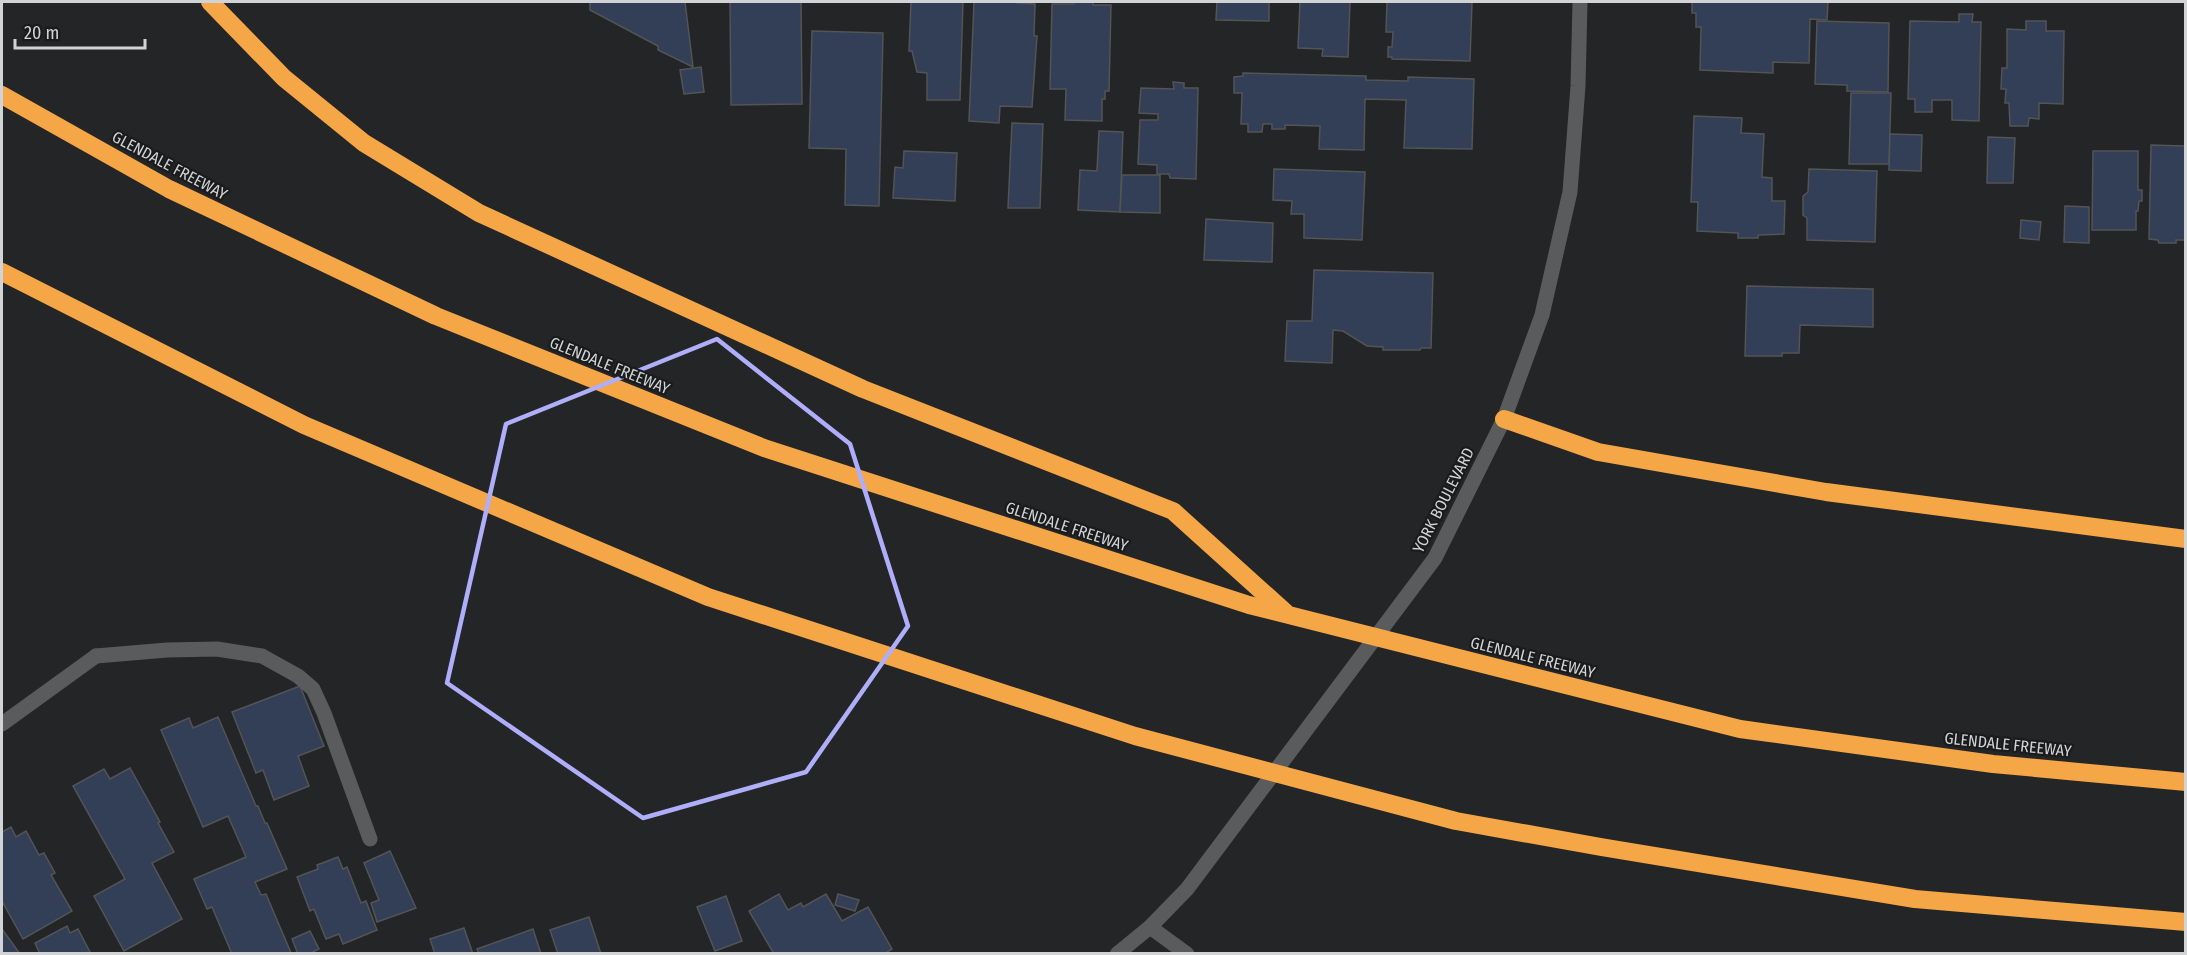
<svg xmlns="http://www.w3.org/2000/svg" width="2187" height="955" font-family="'Fira Sans Condensed',sans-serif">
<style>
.building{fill:#323f56;stroke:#525456;stroke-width:1.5}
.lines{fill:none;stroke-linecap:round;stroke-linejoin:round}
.service{stroke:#5a5b5d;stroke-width:15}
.minor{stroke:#5a5b5d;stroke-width:15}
.tertiary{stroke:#5a5b5d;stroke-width:15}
.motorway{stroke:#f5a646;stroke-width:18}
.marked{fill:none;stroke:#aeaefa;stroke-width:4.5;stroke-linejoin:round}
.labels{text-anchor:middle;stroke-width:4.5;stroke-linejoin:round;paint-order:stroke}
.street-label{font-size:16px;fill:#d2d3d4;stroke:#1a1b1d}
</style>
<rect width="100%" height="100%" fill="#242527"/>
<g class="building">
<path d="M590,2H685L693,67L658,50V46L590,10Z"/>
<path d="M730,2H801L802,104L731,105Z"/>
<path d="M911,2H963L960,100H927V73L917,72L912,51H909Z"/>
<path d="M974,2H1017V3L1035,4L1034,36H1037L1032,107L1000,106L999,123L969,121Z"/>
<path d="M1074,2H1093V5H1111L1109,91H1105V99H1102V121L1065,120L1066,89H1050L1052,4H1074Z"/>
<path d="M1217,2H1269V21L1216,20Z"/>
<path d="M1300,2H1350L1348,57L1322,56L1323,49L1298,48Z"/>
<path d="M1381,2H1472L1470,61L1392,59V57H1388V47H1392L1393,32H1386L1387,2Z"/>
<path d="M1692,2H1828L1827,20L1810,19L1809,63L1773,62V73L1700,70L1701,27H1696V13H1692Z"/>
<path d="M1959,14H1973L1972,22H1981L1979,121L1952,120V100H1932V112H1915V99H1908L1910,21L1959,22Z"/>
<path d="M1817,21L1889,23L1888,92L1847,91V85L1815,84Z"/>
<path d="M2026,21H2046V31H2064L2063,104L2039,103V119L2029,118L2028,126H2010L2009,103H2005L2006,89H2001L2002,68H2007V29L2026,30Z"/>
<path d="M812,31L883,33L879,206L845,205L846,149L809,148Z"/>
<path d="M701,67L704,92L684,94L680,70Z"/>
<path d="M1243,73L1366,76V80L1408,81V77L1474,79L1472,149L1404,148L1406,100L1365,99L1364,150L1319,149L1320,126L1285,125V129H1272V124H1263L1262,132H1248V124H1241L1242,93H1234V77L1243,76Z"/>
<path d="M1173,82L1184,83V88H1198L1196,179L1170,178L1169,174H1157V165L1138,164L1140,120H1158V114L1139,113L1141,88L1174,89Z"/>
<path d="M1851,93H1891L1889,164H1849Z"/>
<path d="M1694,116L1742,118L1741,133L1764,134L1762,177L1772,178V201H1785L1784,234L1758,235V238H1738V233L1697,231L1698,202H1691Z"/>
<path d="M1012,123L1043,124L1040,208H1008Z"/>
<path d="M1099,131L1123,132L1120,212L1078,210L1080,170L1097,171Z"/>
<path d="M1890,134L1922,135L1921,171L1889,170Z"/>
<path d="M1988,137L2015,138L2013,183H1987Z"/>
<path d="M2185,139H2186V240H2176V243H2159L2158,240L2149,239L2151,145L2185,146Z"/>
<path d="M904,151L957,153L955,201L893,198L895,167L903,168Z"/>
<path d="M2093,151H2138V190H2142V201H2139L2138,211H2136V230H2092Z"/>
<path d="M1274,169L1365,172L1362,240L1304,238V214H1291L1292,201L1273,200Z"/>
<path d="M1809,169L1877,171L1875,242L1807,240V218L1803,215V196L1808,192Z"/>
<path d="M1122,175H1160V213L1120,212Z"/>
<path d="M2065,206L2089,207V243L2064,242Z"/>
<path d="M1206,219L1273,223L1272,262L1204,260Z"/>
<path d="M2021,220L2041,222L2039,240L2020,238Z"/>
<path d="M1314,270L1433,273L1431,348H1421L1420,350H1383V347L1367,346L1343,331L1333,330L1332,363L1285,361L1287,321H1312Z"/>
<path d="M1747,286L1873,289V327L1800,325L1799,353H1782V356H1745Z"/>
<path d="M300,686L324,746L298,756L309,786L274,800L263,770L256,773L232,712Z"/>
<path d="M218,717L256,806H258L265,823H267L287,869L255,882L261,895L266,894L291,953L289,954H232L212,907L207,909L194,879L246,857L228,816L203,827L161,730L189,718L193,728Z"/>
<path d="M130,768L160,822L158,823L174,852L152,863L182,919L124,951L94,896L125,879L73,786L104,769L110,779Z"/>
<path d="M11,827L16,837L26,831L39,855L44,853L55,873L51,875L72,911L23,939L2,901V832Z"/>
<path d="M390,851L416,908L377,922L371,903L379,900L364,863Z"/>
<path d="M338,857L343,869L347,867L361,903L366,901L377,930L343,944L339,934L326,939L314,909L310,911L297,877L318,869L317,865Z"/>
<path d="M779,894L788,910L801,903L803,907L826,894L842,921L868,907L892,949L884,954H774L749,911Z"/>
<path d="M838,894L859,900L855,911L835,905Z"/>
<path d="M726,896L742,941L715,951L697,907Z"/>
<path d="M589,917L601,954H558L550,930Z"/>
<path d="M67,926L70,933L78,929L91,954H40L35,943Z"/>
<path d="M464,928L473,954H435L430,939Z"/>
<path d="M2,929L20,954H2Z"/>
<path d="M533,929L541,954H479L477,949Z"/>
<path d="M310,931L319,949L309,954H298L292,939Z"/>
</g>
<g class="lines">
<path class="service" d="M96,656L167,650L217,649L262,656L298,676L313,689L324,713L370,839"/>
<path class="minor" d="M2,724L96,656"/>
<g class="tertiary">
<path d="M1150,927L1187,954"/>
<path d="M1117,954L1150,927L1187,889L1435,558L1504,419L1542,315L1570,192L1578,86L1580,2"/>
</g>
<g class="motorway">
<path d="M210,2L284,78L364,143L479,213L863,389L1173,511L1285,612"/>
<path d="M2,95L169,189L436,316L764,448L1249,605L1740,729L1993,764L2186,782"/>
<path d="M2,272L304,425L708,597L1135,736L1456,821L1601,847L1915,899L2186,922"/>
<path d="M1504,419L1598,452L1826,492L2186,539"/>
</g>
</g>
<path class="marked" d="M717,339L850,444L908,626L806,772L643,818L447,683L506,424Z"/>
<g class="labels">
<g class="street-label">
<text transform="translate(170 165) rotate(28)" y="6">GLENDALE FREEWAY</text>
<text transform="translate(610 365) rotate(22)" y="6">GLENDALE FREEWAY</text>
<text transform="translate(1443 500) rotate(-63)" y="6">YORK BOULEVARD</text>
<text transform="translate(1067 526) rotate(18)" y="6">GLENDALE FREEWAY</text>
<text transform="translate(1533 657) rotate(14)" y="6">GLENDALE FREEWAY</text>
<text transform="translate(2008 744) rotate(6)" y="6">GLENDALE FREEWAY</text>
</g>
</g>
<rect width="2187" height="955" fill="none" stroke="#d2d3d4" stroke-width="6"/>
<path d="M15 39v9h130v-9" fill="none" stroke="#d2d3d4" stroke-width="3"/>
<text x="24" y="39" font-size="18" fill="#d2d3d4" stroke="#1a1b1d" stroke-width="4.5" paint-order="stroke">20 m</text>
</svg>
